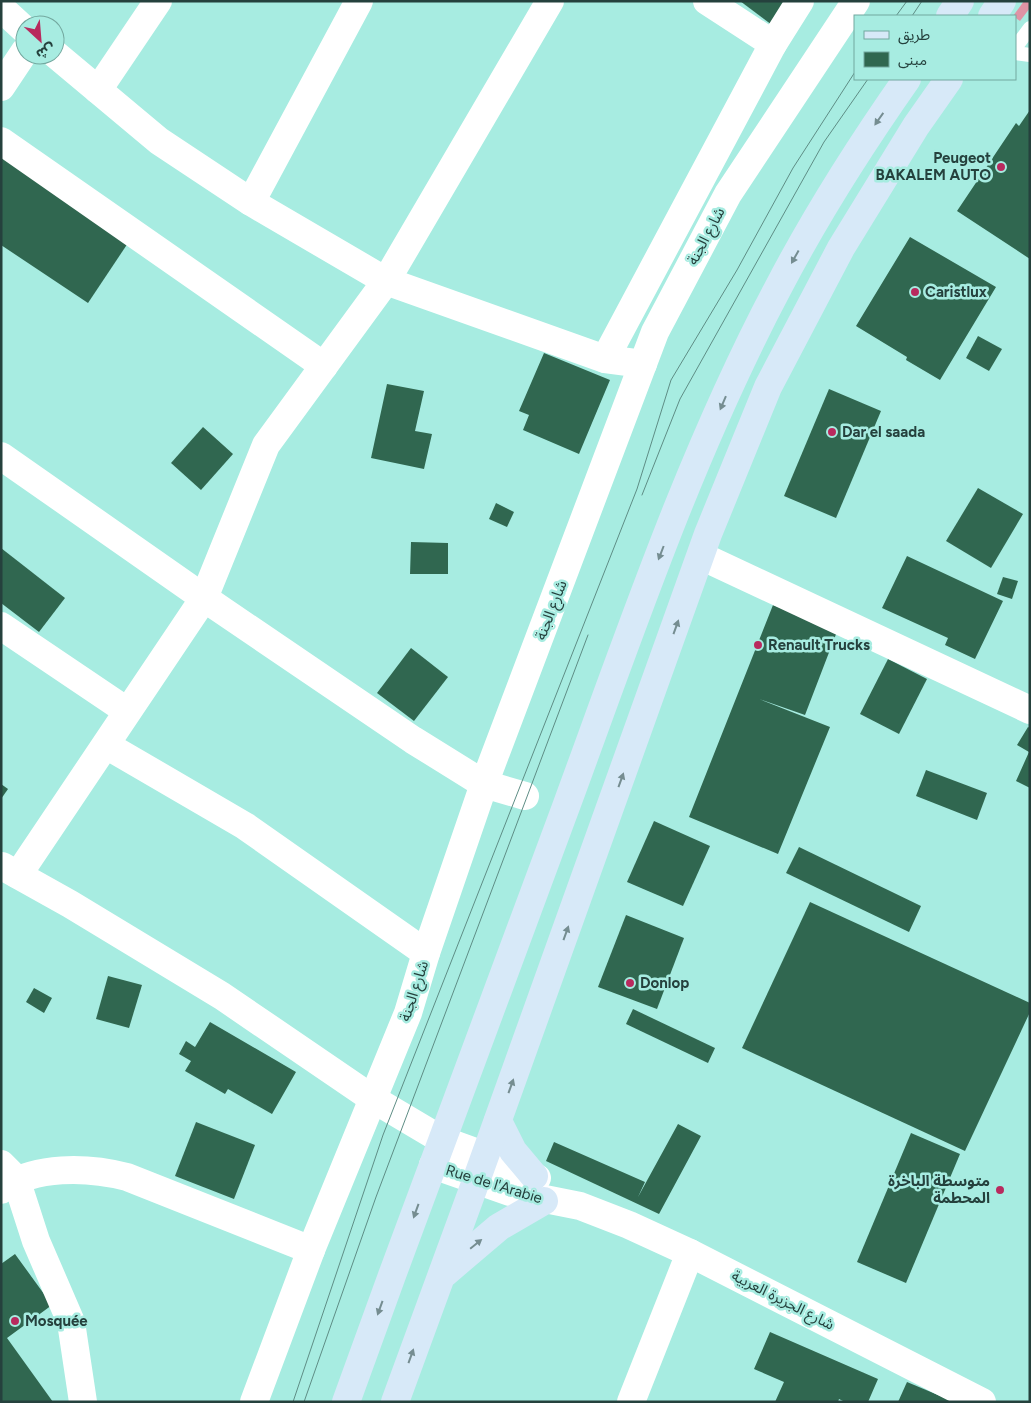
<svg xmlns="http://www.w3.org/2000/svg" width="1031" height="1403" font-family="Figtree,'Noto Sans Arabic',sans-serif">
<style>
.green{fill:#df93a5}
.building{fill:#306750}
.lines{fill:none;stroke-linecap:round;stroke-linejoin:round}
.lane{stroke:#fff;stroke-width:14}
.street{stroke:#fff;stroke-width:28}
.secondary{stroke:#fff;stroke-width:28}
.primary{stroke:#d7e9f8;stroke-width:28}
.tram{stroke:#5e8d85;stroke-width:1}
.oneway{fill:#758d91}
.poi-dot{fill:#b82a5e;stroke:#a7ece1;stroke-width:2}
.labels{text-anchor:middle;stroke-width:5;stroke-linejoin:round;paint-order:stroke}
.poi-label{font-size:15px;font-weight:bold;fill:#25413d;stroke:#a7ece1;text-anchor:start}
.street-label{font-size:15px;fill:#25413d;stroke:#a7ece1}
</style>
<rect width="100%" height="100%" fill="#a7ece1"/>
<path class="green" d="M1024,1H1030V8L1020,21L1013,16Z"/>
<g class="building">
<path d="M740,1H789L772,25Z"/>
<path d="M1030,110V259L957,211L1016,123L1019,126Z"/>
<path d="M1,154L130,240L88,303L1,245Z"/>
<path d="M910,237L996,287L940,380L906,360L907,357L856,326Z"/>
<path d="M978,336L1002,349L989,371L966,358Z"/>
<path d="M544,353L610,380L579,454L523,430L529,415L519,411Z"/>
<path d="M387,384L424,391L415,431L432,434L424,469L371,458Z"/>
<path d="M829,389L881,411L836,518L784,496Z"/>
<path d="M203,427L233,454L201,490L171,463Z"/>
<path d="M978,488L1023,514L991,568L946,541Z"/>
<path d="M496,503L514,512L507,527L489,519Z"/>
<path d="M411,542L448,543V574H410Z"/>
<path d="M1,548L65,598L39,632L1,603Z"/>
<path d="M907,556L1003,601L975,659L945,645L948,638L882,608Z"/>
<path d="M1003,577L1018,581L1012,599L997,594Z"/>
<path d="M773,605L838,629L805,715L759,699L830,727L778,854L689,817Z"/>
<path d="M411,648L448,677L414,721L377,693Z"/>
<path d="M888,659L927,679L899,734L860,714Z"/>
<path d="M1028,727L1030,728V788L1016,781L1029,752L1017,745Z"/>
<path d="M926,770L987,793L977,820L916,796Z"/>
<path d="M1,784L8,789L1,799Z"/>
<path d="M654,821L710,846L683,906L627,882Z"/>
<path d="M799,847L921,906L909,932L786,873Z"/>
<path d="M810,902L1030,1003V1012L965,1151L742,1048Z"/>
<path d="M626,915L684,938L657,1009L598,987Z"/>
<path d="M108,976L142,985L129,1028L96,1019Z"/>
<path d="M34,988L52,998L44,1013L26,1002Z"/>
<path d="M633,1009L715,1048L708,1063L626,1024Z"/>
<path d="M210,1022L296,1072L272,1114L228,1089L225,1094L185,1071L191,1061L179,1054L186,1041L195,1047Z"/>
<path d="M196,1122L255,1145L234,1199L175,1176Z"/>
<path d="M678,1124L701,1136L659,1214L546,1161L554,1142L645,1182L638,1197Z"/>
<path d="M911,1133L960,1154L906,1283L857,1262Z"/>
<path d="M15,1254L52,1305L7,1338L53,1402H1V1264Z"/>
<path d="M770,1332L878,1379L868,1402H845L839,1399L838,1402H775L784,1382L754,1369Z"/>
<path d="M907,1382L950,1400L949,1402H898Z"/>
</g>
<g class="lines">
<g class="lane">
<path d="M1015,48L1030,28"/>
<path d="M1015,53L1030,55"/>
</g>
<g class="street">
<path d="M707,1L773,44"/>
<path d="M1,8L25,30"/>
<path d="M55,54L159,141L251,202L386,281L605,359L643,364"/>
<path d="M1,87L25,51"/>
<path d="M98,90L158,1"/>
<path d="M1,141L324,366"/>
<path d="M251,202L359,1"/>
<path d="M605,359L773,44L800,1"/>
<path d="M1,456L204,598L413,740L484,784L525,796"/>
<path d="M701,556L1030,710"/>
<path d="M1,626L127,711"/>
<path d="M106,745L245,826L426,953"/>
<path d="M2,866L70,904L222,996L373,1099L442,1140"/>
<path d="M18,875L204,598L266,445L386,281L550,1"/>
<path d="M1,1164L16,1179L36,1241L71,1322L83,1402"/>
<path d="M1,1190C34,1165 88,1167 127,1177L311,1250"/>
<path d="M254,1402L311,1250L408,1013L426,953L484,784L655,332L728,194L856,1"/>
<path d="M631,1402L690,1253"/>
</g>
<g class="secondary">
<path d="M442,1140L508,1164L537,1178"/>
<path d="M433,1165L510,1192L580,1206L629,1225L690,1253L982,1402"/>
</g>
<g class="primary">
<path d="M950,16L960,1"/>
<path d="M992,16L1002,1"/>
<path d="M498,1121L513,1151L534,1176"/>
<path d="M445,1273L499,1227L544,1201"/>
<path d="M346,1402C418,1202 493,1003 567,804C631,630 691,452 778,288C816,215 860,146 907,79"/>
<path d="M395,1402L476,1181L708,534L768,387L841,248L916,126L949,79"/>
</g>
<g class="tram">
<path d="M896,16L907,1"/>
<path d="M912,16L922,1"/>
<path d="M642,495L680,399L824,142L868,79"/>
<path d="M293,1402L383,1135L637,489L671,380L737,270L793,168L855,72"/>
<path d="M304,1402L376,1197L588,635"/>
</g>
</g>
<defs><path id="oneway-solid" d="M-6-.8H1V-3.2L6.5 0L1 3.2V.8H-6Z" transform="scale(1.25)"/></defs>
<g class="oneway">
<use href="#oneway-solid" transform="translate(879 119) rotate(125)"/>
<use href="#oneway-solid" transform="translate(795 257) rotate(119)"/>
<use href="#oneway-solid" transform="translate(723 403) rotate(113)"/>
<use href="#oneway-solid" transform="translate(661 553) rotate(111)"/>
<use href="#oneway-solid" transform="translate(676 627) rotate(-70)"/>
<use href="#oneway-solid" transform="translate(621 780) rotate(-70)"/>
<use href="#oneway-solid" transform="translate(566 933) rotate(-70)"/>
<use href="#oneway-solid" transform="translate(511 1086) rotate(-70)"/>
<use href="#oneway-solid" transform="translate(416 1211) rotate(110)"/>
<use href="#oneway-solid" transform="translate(476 1244) rotate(-39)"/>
<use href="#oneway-solid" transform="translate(380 1308) rotate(110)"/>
<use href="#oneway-solid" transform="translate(411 1356) rotate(-70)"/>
</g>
<g class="poi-dot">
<circle cx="1001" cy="167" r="5"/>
<circle cx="915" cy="292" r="5"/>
<circle cx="832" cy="432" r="5"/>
<circle cx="758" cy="645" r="5"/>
<circle cx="630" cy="983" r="5"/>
<circle cx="1000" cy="1190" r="5"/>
<circle cx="15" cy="1321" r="5"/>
</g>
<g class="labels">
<g class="poi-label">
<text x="991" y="163" text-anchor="end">Peugeot<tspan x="991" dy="17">BAKALEM AUTO</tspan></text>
<text x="925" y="297">Caristlux</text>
<text x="842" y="437">Dar el saada</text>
<text x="768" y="650">Renault Trucks</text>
<text x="640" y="988">Donlop</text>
<text x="990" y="1186" text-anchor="end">متوسطة الباخرة<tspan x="990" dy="17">المحطمة</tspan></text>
<text x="25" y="1326">Mosquée</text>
</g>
<g class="street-label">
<text transform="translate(706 236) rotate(-62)" y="5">شارع الجنة</text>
<text transform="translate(551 610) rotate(-69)" y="5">شارع الجنة</text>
<text transform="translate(414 991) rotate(-72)" y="5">شارع الجنة</text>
<text transform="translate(494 1184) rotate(17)" y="5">Rue de l'Arabie</text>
<text transform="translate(783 1300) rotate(27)" y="5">شارع الجزيرة العربية</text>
</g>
</g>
<rect width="1031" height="1403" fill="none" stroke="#25413d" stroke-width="5"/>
<rect x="854" y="15" width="162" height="65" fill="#a7ece1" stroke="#73a89f"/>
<rect x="864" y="31" width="25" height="8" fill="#d7e9f8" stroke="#73a89f"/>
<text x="898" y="40" font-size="15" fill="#25413d">طريق</text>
<rect x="864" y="52" width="25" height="15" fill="#306750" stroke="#73a89f"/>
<text x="898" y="65" font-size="15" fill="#25413d">مبنى</text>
<g transform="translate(40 40) rotate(154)"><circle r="24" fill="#a7ece1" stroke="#73a89f"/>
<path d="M0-4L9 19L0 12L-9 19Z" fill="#b82a5e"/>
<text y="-8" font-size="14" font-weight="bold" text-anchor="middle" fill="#25413d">ش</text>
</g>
</svg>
